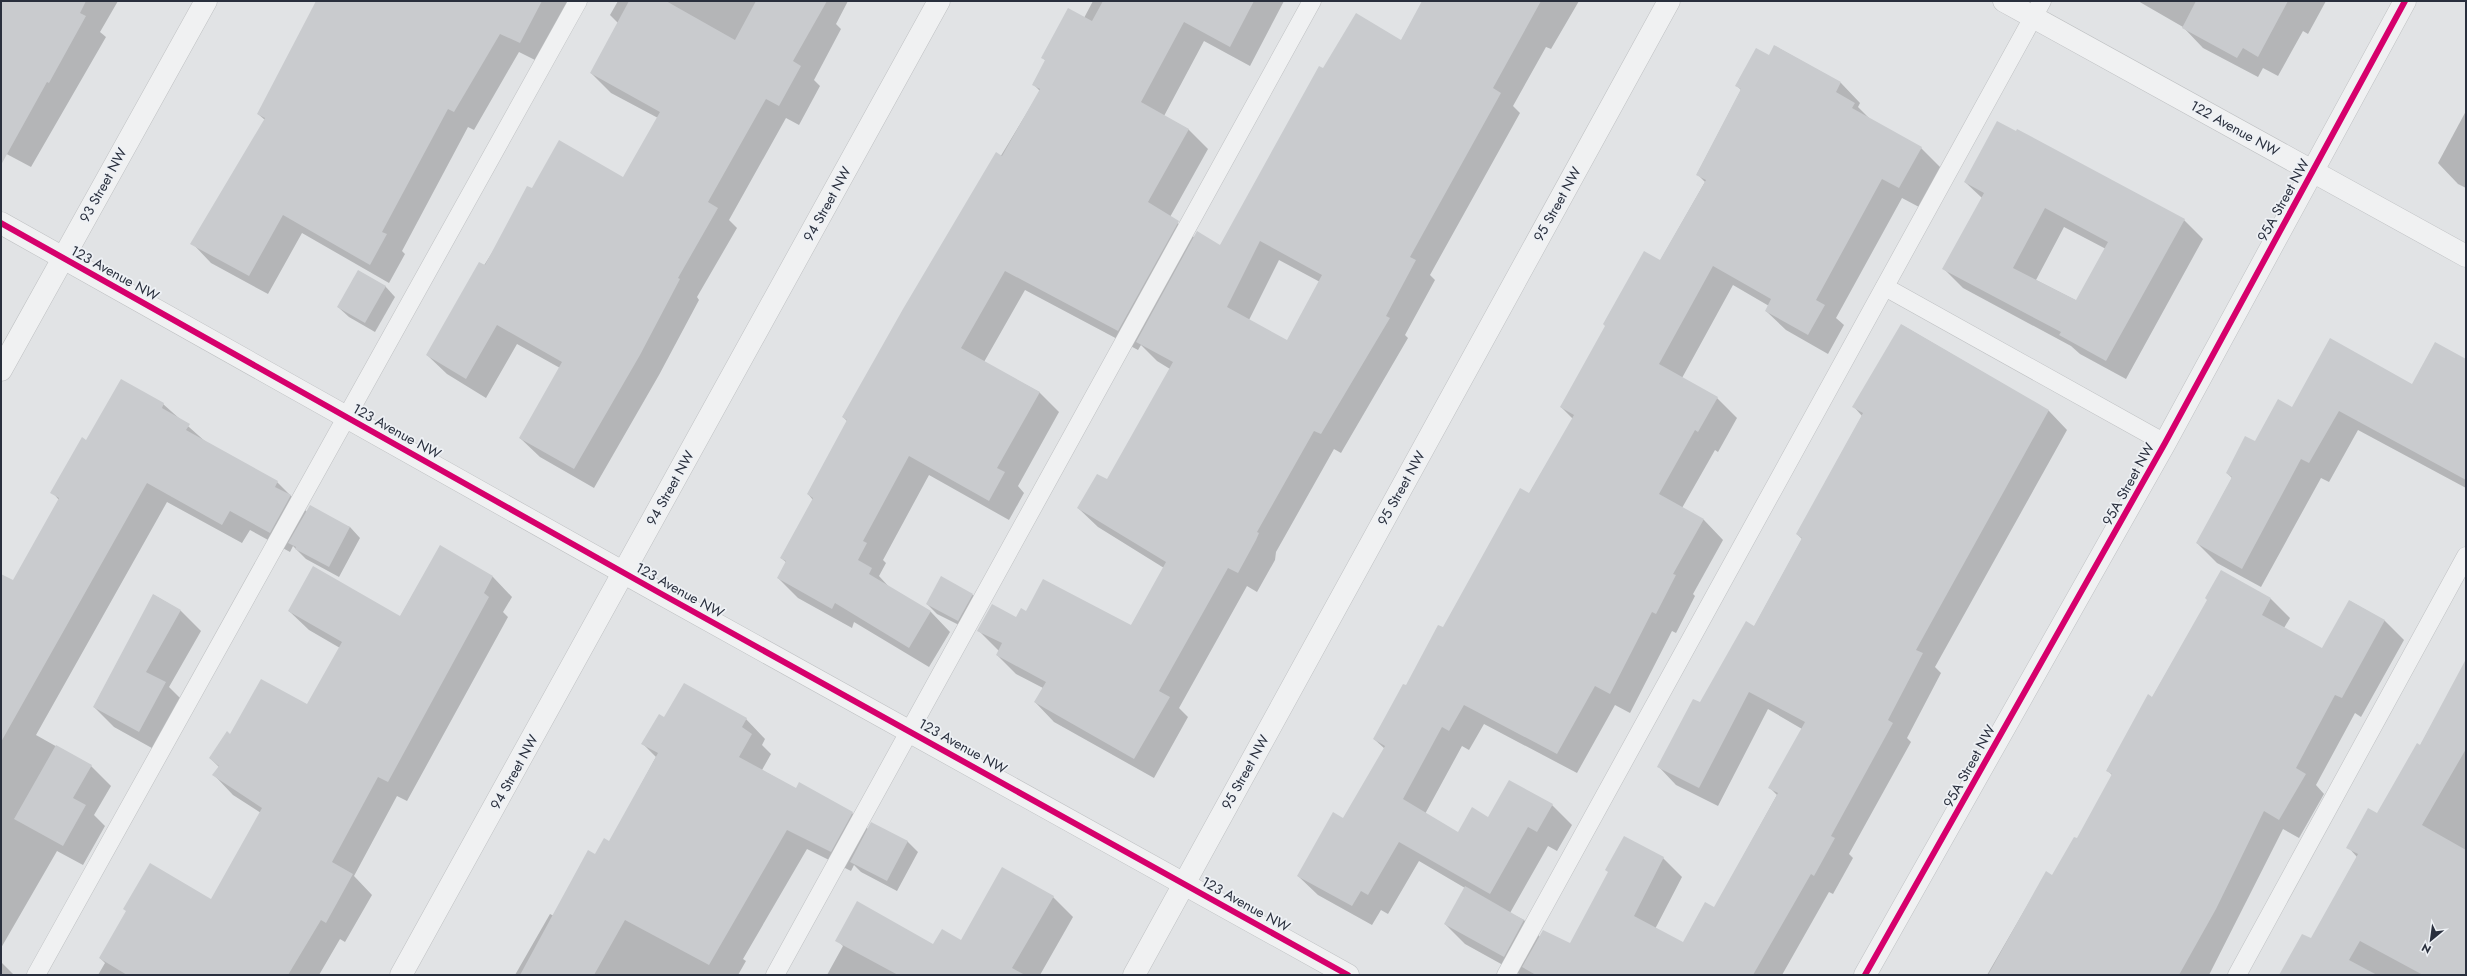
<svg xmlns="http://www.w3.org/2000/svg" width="2467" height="976" font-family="Jost,sans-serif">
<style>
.shadow{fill:#0003;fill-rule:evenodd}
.building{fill:#c9cbce;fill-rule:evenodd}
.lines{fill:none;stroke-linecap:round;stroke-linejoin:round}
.service-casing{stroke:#bfc1c3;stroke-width:19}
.minor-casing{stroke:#bfc1c3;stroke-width:23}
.tertiary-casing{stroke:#bfc1c3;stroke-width:23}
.service{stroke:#f0f1f2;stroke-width:18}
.minor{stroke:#f0f1f2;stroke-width:22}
.tertiary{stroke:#f0f1f2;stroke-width:22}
.cycleway-casing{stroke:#eef1f5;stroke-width:8}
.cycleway{stroke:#d6006c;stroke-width:6}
.labels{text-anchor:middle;stroke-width:3.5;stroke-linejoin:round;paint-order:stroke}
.street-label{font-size:14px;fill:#292f3d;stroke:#eef1f5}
</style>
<rect width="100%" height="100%" fill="#e1e3e5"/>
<g class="shadow">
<path d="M1,1H118L100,32L106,37L31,167L1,151Z"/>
<path d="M319,1H572L539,62L519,52L474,130L468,127L402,251L405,254L389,283L302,233L268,294L211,263L192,243L265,120L258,114Z"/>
<path d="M618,1H848L836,24L841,29L814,80L820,86L799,125L786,118L729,220L737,228L697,297L699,300L659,375L594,488L540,457L520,438L560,368L517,344L486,398L447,374L427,355L532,190L624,179L658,118L611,93L591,73L618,23L610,15Z"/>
<path d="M1093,1H1284L1250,66L1204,41L1164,116L1188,129L1208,149L1170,217L1195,238L1220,246L1324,69L1401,41L1423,1H1579L1551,49L1546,47L1513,106L1520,113L1430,275L1435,280L1405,335L1408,338L1341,453L1334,449L1276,552L1275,560L1257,592L1247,586L1179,708L1188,717L1154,778L1054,722L1035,702L1043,688L1016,674L997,655L999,651L978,630L1016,619L1027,612L1131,626L1164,568L1098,527L1078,508L1107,481L1170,369L1157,361L1141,345L1138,350L1025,290L984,362L1039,392L1059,412L1018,486L1024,493L1009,520L929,475L883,560L886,563L879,576L891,589L931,612L950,632L929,667L854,622L852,628L798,598L778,578L787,563L781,558L813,500L808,494L848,422L843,417L1040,91L1033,84L1046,61L1042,57L1084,18ZM1279,260L1320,282L1287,342L1249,320Z"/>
<path d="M2138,1H2326L2308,34L2303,31L2278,76L2263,68L2258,77L2203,48L2183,27Z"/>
<path d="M1775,46L1841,83L1860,103L1858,107L1871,120L1921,148L1941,168L1919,207L1902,198L1836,318L1844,325L1828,354L1786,330L1766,311L1769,306L1733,285L1682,378L1717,398L1737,418L1718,452L1715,450L1682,508L1704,520L1723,540L1693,594L1695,596L1676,633L1672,631L1630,713L1615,705L1577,773L1484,724L1469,750L1462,746L1425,814L1458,833L1489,818L1552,805L1572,825L1557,851L1548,846L1510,913L1524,920L1540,937L1570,944L1663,858L1682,877L1655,929L1683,944L1714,909L1777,795L1770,788L1802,729L1768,709L1718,806L1676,785L1658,766L1754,627L1802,539L1797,534L1862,416L1854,407L1902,325L2049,411L2067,430L1935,667L1941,673L1907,738L1911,742L1849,854L1853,858L1833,894L1829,892L1782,975H1521L1465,944L1445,924L1465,888L1419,861L1388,914L1381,910L1372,925L1318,895L1298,876L1343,819L1385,749L1374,739L1529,494L1573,419L1561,407L1660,261L1705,182L1697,174L1741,90L1736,85L1769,56Z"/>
<path d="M2466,111V188L2458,184L2438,163Z"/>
<path d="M1965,182L2184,220L2203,239L2126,379L2080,354L2071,346L1963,288L1944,269L1982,198ZM2064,227L2106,249L2077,301L2036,280Z"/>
<path d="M385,286L395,297L375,332L349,317L338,307Z"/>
<path d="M2466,360V488L2358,430L2329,482L2321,478L2261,587L2217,563L2197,543L2232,478L2227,473L2255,442L2292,408L2412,385Z"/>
<path d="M163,404L207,443L277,482L307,512L350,527L360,538L339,577L306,559L293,546L290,552L250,530L242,543L167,502L36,735L91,766L111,786L94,815L105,826L83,865L57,851L1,948V575L13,582L59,500L52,492L87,442Z"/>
<path d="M440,547L493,577L512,597L503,612L508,617L407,801L397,796L354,876L372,895L345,942L340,939L319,975H98L105,963L100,958L211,901L261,813L233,795L214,775L219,767L210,758L231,735L308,706L340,648L309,630L289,611L400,617Z"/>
<path d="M2221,571L2271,599L2290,618L2284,628L2323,650L2350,601L2385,621L2404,640L2361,717L2355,713L2316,785L2324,794L2299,838L2283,829L2209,975H1987L2046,873L2052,876L2077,840L2113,776L2107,770L2152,698L2208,600Z"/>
<path d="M154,595L181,611L201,631L169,687L185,703L159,752L114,727L94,707Z"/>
<path d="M973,595L983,605L969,630L937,614L927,604Z"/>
<path d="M2466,662V975H2280L2311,940L2357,857L2348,847L2378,814L2420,746Z"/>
<path d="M665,718L746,719L765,739L762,745L771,754L762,770L796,789L852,813L868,829L907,841L918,852L897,891L861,872L854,865L851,871L807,849L743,959L746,961L738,975H515L550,914L554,916L595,856L610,842L656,757L643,744Z"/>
<path d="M1053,897L1073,917L1040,975H827L843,946L837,940L934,945L962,941Z"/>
<path d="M1,962L14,975H1Z"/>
</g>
<g class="building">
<path d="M1,1H86L80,13L86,16L49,83L47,82L1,165Z"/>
<path d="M316,1H542L520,43L500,34L454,112L448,109L382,232L387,234L370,265L283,215L249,276L190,244L265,118L257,114Z"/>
<path d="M629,1H666L735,40L756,1H827L793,61L801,66L779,106L766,99L708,202L718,208L678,278L680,279L640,355L574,469L519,438L562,362L497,325L466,379L426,355L479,262L485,265L527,186L532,188L559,140L623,177L660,112L590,73Z"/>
<path d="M1103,1H1254L1230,47L1184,22L1141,102L1189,129L1148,202L1179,221L1118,331L1005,271L961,348L1040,392L997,468L1005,472L989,501L909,456L863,541L867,543L858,560L872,568L869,574L931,611L909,648L835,603L832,609L777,578L786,561L780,558L813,498L807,494L847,420L842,417L903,309L996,152L1002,156L1040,89L1032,85L1045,60L1041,58L1068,8L1092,21Z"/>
<path d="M1422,1H1541L1493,88L1501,93L1410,257L1416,260L1386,316L1390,318L1321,434L1314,431L1257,532L1259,533L1256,540L1238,573L1228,568L1159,691L1170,697L1134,759L1034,702L1046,682L996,655L1002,643L977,631L992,604L1016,617L1021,608L1026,611L1043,579L1131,625L1166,562L1077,508L1097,474L1107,479L1173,362L1136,342L1197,231L1220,245L1319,66L1323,68L1356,13L1401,40ZM1260,241L1322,275L1287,340L1227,307Z"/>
<path d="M2196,1H2288L2258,57L2243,48L2237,58L2182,28Z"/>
<path d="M1774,45L1841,82L1836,92L1855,103L1852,108L1922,147L1899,188L1882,179L1816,300L1825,305L1808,335L1765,311L1771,299L1713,266L1659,364L1718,397L1698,432L1695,430L1659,494L1704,519L1673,574L1676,575L1656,614L1652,612L1610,694L1595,686L1557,754L1464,705L1449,731L1442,727L1403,799L1458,832L1472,807L1488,817L1509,780L1553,804L1537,832L1528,827L1490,894L1399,842L1368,895L1361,891L1352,906L1297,876L1333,812L1343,818L1385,746L1373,739L1403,684L1406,685L1438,625L1443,627L1520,488L1529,493L1574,415L1560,407L1605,326L1603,324L1644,251L1660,260L1706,180L1696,175L1741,89L1735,86L1756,48L1769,55Z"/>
<path d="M1997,121L2016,131L2017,129L2185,219L2106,361L2059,335L2061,332L1942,269L1984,193L1964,182ZM2045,208L2108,242L2076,300L2013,268Z"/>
<path d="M358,270L386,286L365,323L337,307Z"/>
<path d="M1901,324L2049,410L1916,650L1923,653L1888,720L1893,723L1831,836L1835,838L1814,876L1811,874L1753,975H1536L1522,967L1543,930L1570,943L1608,872L1605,870L1624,836L1664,857L1634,916L1683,942L1705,902L1714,907L1778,793L1768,788L1805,722L1749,692L1699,788L1657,767L1693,699L1700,702L1746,621L1754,626L1802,538L1796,534L1863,413L1852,407Z"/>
<path d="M2330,338L2412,384L2435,342L2466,359V480L2339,411L2309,463L2301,459L2242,569L2196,543L2232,477L2226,473L2245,436L2255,441L2278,399L2292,407Z"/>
<path d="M121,379L164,403L162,408L190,424L186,430L278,481L275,487L291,495L270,533L230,511L222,525L147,483L1,742V574L13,580L59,498L50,493L82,437L86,440Z"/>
<path d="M310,505L350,527L329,567L295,549L296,547L288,543Z"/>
<path d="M440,545L493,576L484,593L489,597L388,782L378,777L332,862L353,874L326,923L321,920L288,975H127L99,958L126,911L123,909L150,863L211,899L262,808L212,775L219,766L209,758L227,731L230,734L261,679L307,704L342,642L288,611L313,566L400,616Z"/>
<path d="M2221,570L2271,598L2262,615L2322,648L2349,600L2385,620L2342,698L2335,695L2296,768L2306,774L2279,820L2264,811L2216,909L2179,975H1988L2046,871L2052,875L2074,837L2077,838L2112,774L2106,771L2148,694L2152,697L2207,600L2205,598Z"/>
<path d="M941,576L973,594L958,621L926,604Z"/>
<path d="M153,594L181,610L146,672L166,682L139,732L93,707Z"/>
<path d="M2466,659V749L2422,825L2466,850V975H2423L2360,941L2349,960L2377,975H2279L2302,934L2311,938L2358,854L2346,848L2368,808L2377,813L2417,743L2420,745Z"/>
<path d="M684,683L747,718L742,727L752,734L739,757L796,788L799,782L853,812L831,852L787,830L709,965L625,920L594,975H520L588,850L595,854L604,838L609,841L658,753L641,744L659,714L664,717Z"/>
<path d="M56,745L92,765L73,798L86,805L63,846L14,819Z"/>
<path d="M871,822L908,841L887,881L850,862Z"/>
<path d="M1002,867L1054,896L1012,968L1025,975H898L835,941L857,901L933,944L942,929L961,940Z"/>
<path d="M1465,886L1524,920L1504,957L1444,924Z"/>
</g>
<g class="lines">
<g class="service-casing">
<g id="service">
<path d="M1885,287L2165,443"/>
<path d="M36,975L578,1"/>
<path d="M775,975L1312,1"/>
<path d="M1506,975L2042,1"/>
<path d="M2237,975L2466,556"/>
</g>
</g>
<g class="minor-casing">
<g id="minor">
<path d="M1,223L658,592L1348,975"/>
<path d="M1,370L206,1"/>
<path d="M401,975L939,1"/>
<path d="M1134,975L1669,1"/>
<path d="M1865,975L2165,443L2405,1"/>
</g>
</g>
<g class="tertiary-casing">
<path id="tertiary" d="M2004,1L2466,256"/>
</g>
<use href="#service" class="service"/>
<use href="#minor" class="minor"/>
<use href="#tertiary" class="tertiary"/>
<g class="cycleway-casing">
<g id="cycleway">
<path d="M1,223L658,592L1348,975"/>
<path d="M1865,975L2165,443L2405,1"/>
</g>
</g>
<use href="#cycleway" class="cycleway"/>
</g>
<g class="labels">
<g class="street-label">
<text transform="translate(2235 128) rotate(29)" y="5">122 Avenue NW</text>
<text transform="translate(103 185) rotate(-61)" y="5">93 Street NW</text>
<text transform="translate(2283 200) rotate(-61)" y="5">95A Street NW</text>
<text transform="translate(827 204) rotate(-61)" y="5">94 Street NW</text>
<text transform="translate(1557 204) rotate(-61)" y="5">95 Street NW</text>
<text transform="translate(115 273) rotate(29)" y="5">123 Avenue NW</text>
<text transform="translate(397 431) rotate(29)" y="5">123 Avenue NW</text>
<text transform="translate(2128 484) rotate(-61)" y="5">95A Street NW</text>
<text transform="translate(670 488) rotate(-61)" y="5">94 Street NW</text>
<text transform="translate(1401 488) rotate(-61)" y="5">95 Street NW</text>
<text transform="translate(680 590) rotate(29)" y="5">123 Avenue NW</text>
<text transform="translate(963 746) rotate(29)" y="5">123 Avenue NW</text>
<text transform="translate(1969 766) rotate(-61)" y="5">95A Street NW</text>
<text transform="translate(514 772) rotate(-61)" y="5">94 Street NW</text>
<text transform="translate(1245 772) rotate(-61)" y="5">95 Street NW</text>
<text transform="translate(1246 904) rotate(29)" y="5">123 Avenue NW</text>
</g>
</g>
<rect width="2467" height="976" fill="none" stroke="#292f3d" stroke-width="4"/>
<g transform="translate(2431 940) rotate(209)" stroke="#eef1f5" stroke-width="3" paint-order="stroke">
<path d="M0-3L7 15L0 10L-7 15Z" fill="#292f3d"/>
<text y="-6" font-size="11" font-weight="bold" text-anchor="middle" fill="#292f3d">N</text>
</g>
</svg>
